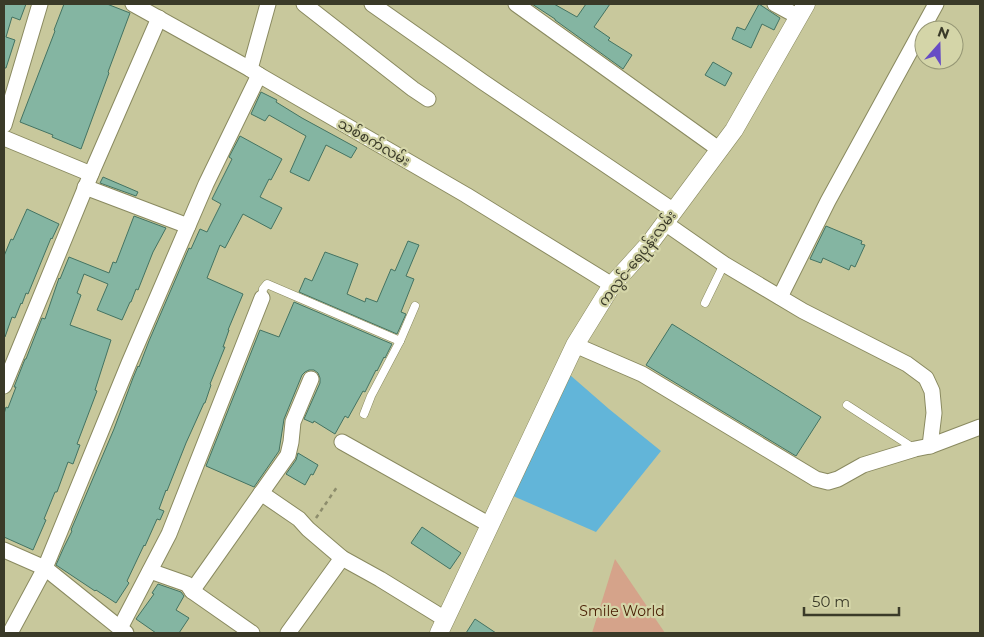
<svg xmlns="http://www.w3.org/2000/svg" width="984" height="637" font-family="Montserrat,'Noto Sans Myanmar',sans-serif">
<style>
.green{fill:#d5a38a}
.water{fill:#62b5d9}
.building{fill:#84b5a2;stroke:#447362}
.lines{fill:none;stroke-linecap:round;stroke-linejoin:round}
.service-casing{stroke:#8a8a60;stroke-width:9}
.minor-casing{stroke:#8a8a60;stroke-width:17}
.tertiary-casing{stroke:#8a8a60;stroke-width:19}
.path{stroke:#8d8d6c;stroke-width:2.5;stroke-dasharray:4 4;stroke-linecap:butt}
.service{stroke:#fff;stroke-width:8}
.minor{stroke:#fff;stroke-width:15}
.tertiary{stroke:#fff;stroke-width:18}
.labels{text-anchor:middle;stroke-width:4.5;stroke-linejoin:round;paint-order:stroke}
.street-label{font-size:14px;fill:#3a3a28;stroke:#d4d5a8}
.park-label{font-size:14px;fill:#481d02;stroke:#d4d5a8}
</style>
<rect width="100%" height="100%" fill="#c8c89c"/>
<path class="green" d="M615,559L665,633H592Z"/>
<path class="water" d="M570,375L609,409L661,451L596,532L513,496Z"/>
<g class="building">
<path d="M4,4H26L20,20L12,17L6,37L15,40L6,68H4Z"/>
<path d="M64,4H107L130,13L108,72L109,73L99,100L81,149L52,137L53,135L20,122L55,31L54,30Z"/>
<path d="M532,4H554L577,17L586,4H610L594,27L610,38L608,40L632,55L623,69L555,20V19Z"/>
<path d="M759,4L780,18L774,30L762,24L751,48L732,39L737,27L745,30Z"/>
<path d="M713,62L732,73L725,86L705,75Z"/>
<path d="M261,92L277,100L276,102L302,118L357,148L351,158L326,145L309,181L290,172L306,136L269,115L265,121L251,114Z"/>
<path d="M240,136L282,159L271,180L269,179L260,197L282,208L271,229L243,214L225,248L220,245L207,278L243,294L228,330H229L223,347H225L210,384L211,385L205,403H204L186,443L167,491L166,490L159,509L164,511L160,520L157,519L145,546L144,545L127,581L129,583L116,603L96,590L95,591L56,565L64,547L72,531L71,530L114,429L133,378L138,366L139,367L149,341L189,248L191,249L200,229L207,232L221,204L212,199L232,159L229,157Z"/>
<path d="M103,177L138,192L136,196L100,183Z"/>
<path d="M27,209L59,224L52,239L51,238L28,294L26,293L22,304L21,303L15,318L12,317L5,337L4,336V256L11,239L13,240Z"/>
<path d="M134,216L166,228L153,252L138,290L136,289L131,302H130L122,320L97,310L108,284L84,274L77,293L81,295L70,325L111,340L95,390L97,391L77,444L80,445L73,464L68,462L57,492H55L44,519L46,520L33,550L4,537V414L6,407L8,408L16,387H14L25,359H26L42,318L45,319L59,278L60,279L69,257L109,273L113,262L116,263Z"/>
<path d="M826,226L862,241L861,244L865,245L855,267L851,265L849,270L823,258L821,263L810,259Z"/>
<path d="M408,241L419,245L406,276L414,279L401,312L406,314L397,334L299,292L305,278L312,281L325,252L358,264L347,294L365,302L366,298L377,302L391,269L395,271Z"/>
<path d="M294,302L392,344L385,358L384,357L377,371L376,370L365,392L363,391L348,418L345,416L335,434L314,421L313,423L304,419L320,383V378L318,373L314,370H309L305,372L302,375L284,419L279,451L254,487L206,466L260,330L279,337Z"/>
<path d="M672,324L821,417L796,456L646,365Z"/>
<path d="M298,453L318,465L313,475L311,474L305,485L286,474L296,460Z"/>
<path d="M422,527L461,553L450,569L411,543Z"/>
<path d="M158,584L181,592L184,596L176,610L189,618L179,633H156L136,619L154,594L152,593Z"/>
<path d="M475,619L496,633H466Z"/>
</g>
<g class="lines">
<g class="service-casing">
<g id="service">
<path d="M262,298L263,289L267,284L400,341"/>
<path d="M705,303L724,264"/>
<path d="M847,405L915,449"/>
<path d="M364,414L371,396L400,341L415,306"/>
</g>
</g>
<g class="minor-casing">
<g id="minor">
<path d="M133,4L250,69L259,75L466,195L612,285"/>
<path d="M304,4L413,89L428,99"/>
<path d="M372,4L483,82L674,211"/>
<path d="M516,4L720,150"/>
<path d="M775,4L799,17"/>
<path d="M250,69L268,4"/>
<path d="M4,125L40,4"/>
<path d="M4,138L91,174"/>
<path d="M85,187L188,226"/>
<path d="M665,223L724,264L803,311L907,364L926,378L932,391L934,413L930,446"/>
<path d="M780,297L828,201L936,4"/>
<path d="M575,345L642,374L816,479L828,482L838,479L863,465L915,449L930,446L980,427"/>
<path d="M4,386L91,174L159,18"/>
<path d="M342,442L490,525"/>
<path d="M261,493L299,519L308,529L342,558L380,579L445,619"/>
<path d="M4,550L45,568L126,633"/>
<path d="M150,571L187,584L192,591L252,633"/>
<path d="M192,591L288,455L291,442L293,422L311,379"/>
<path d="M120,628L169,534L262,298"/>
<path d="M10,633L45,568L129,363L206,184L259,75"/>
<path d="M288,633L342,558"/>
</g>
</g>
<g class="tertiary-casing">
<path id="tertiary" d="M439,633L575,345L612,285L650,243L734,130L806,4"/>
</g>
<path class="path" d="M316,518L337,487"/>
<use href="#service" class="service"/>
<use href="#minor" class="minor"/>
<use href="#tertiary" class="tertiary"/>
</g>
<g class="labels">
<g class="street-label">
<text transform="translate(374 142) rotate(30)" y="5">သစ်စက်လမ်း</text>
<text transform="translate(637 258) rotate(-52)" y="5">ကလွင်-ရေပုန်းလမ်း</text>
</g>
<g class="park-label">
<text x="622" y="616">Smile World</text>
</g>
</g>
<rect width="984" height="637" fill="none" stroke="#3a3a28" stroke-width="10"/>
<g transform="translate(939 45) rotate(20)"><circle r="24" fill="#d4d5a8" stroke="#969775"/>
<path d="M0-4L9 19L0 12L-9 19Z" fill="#674cc5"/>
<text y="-8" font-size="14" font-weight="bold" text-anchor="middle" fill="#3a3a28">N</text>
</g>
<path d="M804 607v8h95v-8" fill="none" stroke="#3a3a28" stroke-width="2.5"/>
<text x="812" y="607" font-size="15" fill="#3a3a28" stroke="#d4d5a8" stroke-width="4" paint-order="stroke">50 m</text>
</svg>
